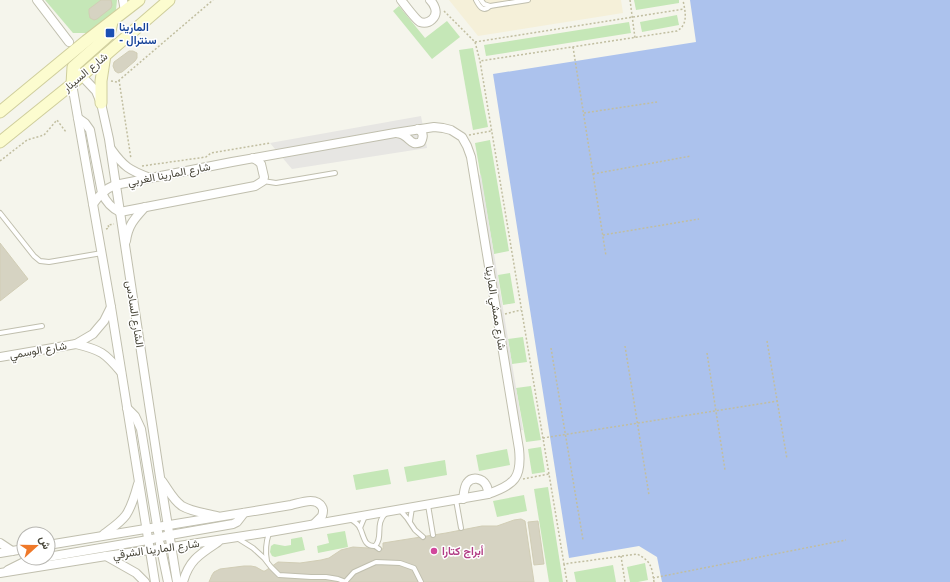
<svg xmlns="http://www.w3.org/2000/svg" width="950" height="582" font-family="Montserrat,Vazirmatn,sans-serif">
<style>
.commercial{fill:#f5f0d9}
.green{fill:#c5e7b7}
.parking{fill:#e7e6e3}
.water{fill:#acc2ed}
.building{fill:#d6d3c2;stroke:#d1cdb5}
.lines{fill:none;stroke-linecap:round;stroke-linejoin:round}
.lane-casing{stroke:#c0bfae;stroke-width:6}
.street-casing{stroke:#c0bfae;stroke-width:10}
.secondary-casing{stroke:#cfce9c;stroke-width:13}
.path{stroke:#c1bea0;stroke-width:1.5;stroke-dasharray:2 2;stroke-linecap:butt}
.lane{stroke:#fff;stroke-width:4}
.street{stroke:#fff;stroke-width:8}
.secondary{stroke:#fcfccf;stroke-width:11}
.transit-dot{fill:#1a4fb4;stroke:#fff;stroke-width:1.5}
.hotel-dot{fill:#d1479c;stroke:#fff;stroke-width:1.5}
.labels{text-anchor:middle;stroke-width:3;stroke-linejoin:round;paint-order:stroke}
.transit-label{font-size:11px;font-weight:bold;fill:#164399;stroke:#fff;text-anchor:start}
.street-label{font-size:11px;fill:#49473a;stroke:#fff}
.hotel-label{font-size:11px;font-weight:bold;fill:#b23c85;stroke:#fff;text-anchor:start}
</style>
<rect width="100%" height="100%" fill="#f5f5ec"/>
<path class="commercial" d="M449,0H621L623,13L478,36Z"/>
<g class="green">
<path d="M45,0H117L116,10L88,33H73Z"/>
<path d="M634,0H679V3L636,10Z"/>
<path d="M399,6L425,38L447,21L460,37L432,59L393,11Z"/>
<path d="M677,15L679,25L642,32L640,22Z"/>
<path d="M629,22L631,33L486,56L484,45Z"/>
<path d="M473,48L488,127L473,130L459,50Z"/>
<path d="M490,140L509,251L494,254L475,143Z"/>
<path d="M510,273L515,303L503,305L498,275Z"/>
<path d="M523,337L527,362L512,364L508,339Z"/>
<path d="M531,386L541,440L526,442L516,388Z"/>
<path d="M541,447L545,472L532,474L528,449Z"/>
<path d="M507,449L510,465L479,471L476,455Z"/>
<path d="M445,460L447,475L407,482L404,467Z"/>
<path d="M388,469L391,484L356,490L353,475Z"/>
<path d="M548,487L563,582H549L534,489Z"/>
<path d="M524,495L527,511L497,517L493,501Z"/>
<path d="M345,531L348,547L318,553L317,546L329,543L327,534Z"/>
<path d="M302,537L305,550L275,557L272,556L270,552L271,546L274,544L285,546L291,545V539Z"/>
<path d="M645,563L648,580L638,582H630L627,567Z"/>
<path d="M613,565L616,582H576L574,572Z"/>
</g>
<g class="parking">
<path d="M421,116L427,148L292,169L270,143Z"/>
<path d="M481,175L523,430L516,431L474,176Z"/>
</g>
<path class="water" d="M690,0H950V582H662L657,557L639,546L569,558L493,74L696,42Z"/>
<g class="building">
<path d="M101,0H111L112,5L111,8L97,19L94,20L90,18L89,13V9Z"/>
<path d="M129,51H133L137,53V58L135,61L122,72L118,73L115,71L113,66L114,62Z"/>
<path d="M0,243L28,279L0,301Z"/>
<path d="M521,519L525,521L534,582H209L212,575L214,572L220,569L244,566H251L256,567L263,571H265L278,562L300,563L321,560L329,558L341,550L353,547L383,549V543L446,533L482,526H497L514,520Z"/>
<path d="M538,521L544,564L534,565L528,522Z"/>
</g>
<g class="lines">
<g class="lane-casing">
<g id="lane">
<path d="M476,0C479,6 483,13 490,6L528,0"/>
<path d="M481,0L484,4L490,6"/>
<path d="M263,181L276,183L335,173"/>
<path d="M0,213L34,256L40,261L49,262L102,253"/>
<path d="M0,333L42,326"/>
<path d="M456,500L461,528"/>
<path d="M428,505L433,535"/>
<path d="M400,510L407,518L415,530L423,537"/>
<path d="M350,519C354,521 358,524 360,528C364,536 364,547 375,546L379,549"/>
<path d="M410,521L412,508"/>
<path d="M360,528L365,516"/>
<path d="M237,538L253,548L264,558L271,567L279,575L311,577H326L338,579L346,582"/>
<path d="M375,546C384,537 374,524 386,513"/>
<path d="M267,561C265,551 266,542 269,533"/>
<path d="M345,582L354,572L376,562L400,563L414,568L421,582"/>
</g>
</g>
<g class="street-casing">
<g id="street">
<path d="M37,0L69,42"/>
<path d="M123,0L125,11"/>
<path d="M401,0C405,5 415,19 420,22C429,25 438,17 435,8C434,5 432,2 430,0"/>
<path d="M78,72L96,91L101,103L109,139L160,477L177,582"/>
<path d="M72,84L111,307L155,582"/>
<path d="M78,118L85,123L90,130L102,193C106,202 111,208 120,212"/>
<path d="M396,133C397,133 402,134 403,135C411,139 411,146 421,142C424,136 423,132 418,129"/>
<path d="M111,149C124,167 129,170 150,178"/>
<path d="M120,212L255,186L263,181L264,177L261,164L258,161L253,158"/>
<path d="M126,241C128,225 135,218 145,207"/>
<path d="M76,344C101,350 105,353 121,372"/>
<path d="M0,357L76,344L93,334L98,328L104,321L111,307"/>
<path d="M127,408L135,416L141,429L158,532"/>
<path d="M162,481C168,489 173,500 182,506C192,512 206,513 217,516"/>
<path d="M463,499C464,494 464,487 467,483C472,476 482,478 486,485C488,488 488,491 488,494"/>
<path d="M104,534C112,528 120,523 126,515C132,506 135,495 138,484"/>
<path d="M0,543L12,551"/>
<path d="M160,544L168,582"/>
<path d="M48,545L291,505C300,503 316,496 322,507C324,510 323,513 322,516L314,524"/>
<path d="M0,553L24,549"/>
<path d="M106,556L136,573L145,582"/>
<path d="M48,557L148,540L170,535L233,524L237,522L244,513"/>
<path d="M8,570L22,563L45,558"/>
<path d="M0,573L106,556L172,547L270,532L488,494C515,485 522,477 519,449L471,157L467,146L462,137L451,130L443,128L434,127L395,133L232,162L115,185C105,189 99,195 93,204"/>
<path d="M183,582C189,560 200,554 218,542"/>
</g>
</g>
<g class="secondary-casing">
<g id="secondary">
<path d="M72,84L73,67L109,35L112,22"/>
<path d="M101,103V81L105,55"/>
<path d="M0,112L86,41L139,0"/>
<path d="M0,142L72,84L169,0"/>
</g>
</g>
<g class="path">
<path d="M630,0L635,38"/>
<path d="M444,11L475,42L480,61"/>
<path d="M475,42L684,9"/>
<path d="M573,47L606,256"/>
<path d="M119,80L131,159"/>
<path d="M111,81L117,82L213,0"/>
<path d="M584,113L657,102"/>
<path d="M469,135L491,131"/>
<path d="M0,161L27,140L44,135L57,120L66,132"/>
<path d="M142,166L206,157L211,153L270,143"/>
<path d="M593,174L691,156"/>
<path d="M106,229L109,228L108,225L114,224"/>
<path d="M603,235L699,219"/>
<path d="M505,314L521,310"/>
<path d="M767,341L787,459"/>
<path d="M625,346L649,495"/>
<path d="M551,348L583,540"/>
<path d="M707,353L725,470"/>
<path d="M543,438L778,401"/>
<path d="M523,479L549,474"/>
<path d="M621,556L625,582"/>
<path d="M564,564L567,582"/>
<path d="M653,578L846,540"/>
<path d="M654,582C652,567 651,561 637,554L564,564L480,61L677,31C689,24 685,11 683,0"/>
</g>
<use href="#lane" class="lane"/>
<use href="#street" class="street"/>
<use href="#secondary" class="secondary"/>
</g>
<rect class="transit-dot" x="105" y="28" width="10" height="10" rx="2"/>
<circle class="hotel-dot" cx="434" cy="551" r="4"/>
<g class="labels">
<g class="transit-label">
<text x="119" y="31">المارينا<tspan x="119" dy="13">- سنترال</tspan></text>
</g>
<g class="street-label">
<text transform="translate(85 72) rotate(-40)" y="4">شارع السينار</text>
<text transform="translate(169 174) rotate(-11)" y="4">شارع المارينا الغربي</text>
<text transform="translate(496 308) rotate(81)" y="4">شارع ممشي المارينا</text>
<text transform="translate(135 314) rotate(81)" y="4">الشارع السادس</text>
<text transform="translate(38 350) rotate(-10)" y="4">شارع الوسمي</text>
<text transform="translate(156 549) rotate(-8)" y="4">شارع المارينا الشرقي</text>
</g>
<g class="hotel-label">
<text x="442" y="555">أبراج كتارا</text>
</g>
</g>
<g transform="translate(36 546) rotate(69)"><circle r="19" fill="#ffffff" stroke="#b6b5b0"/>
<path d="M0-3L7 15L0 10L-7 15Z" fill="#ef7829"/>
<text y="-6" font-size="11" font-weight="bold" text-anchor="middle" fill="#49473a">ش</text>
</g>
</svg>
